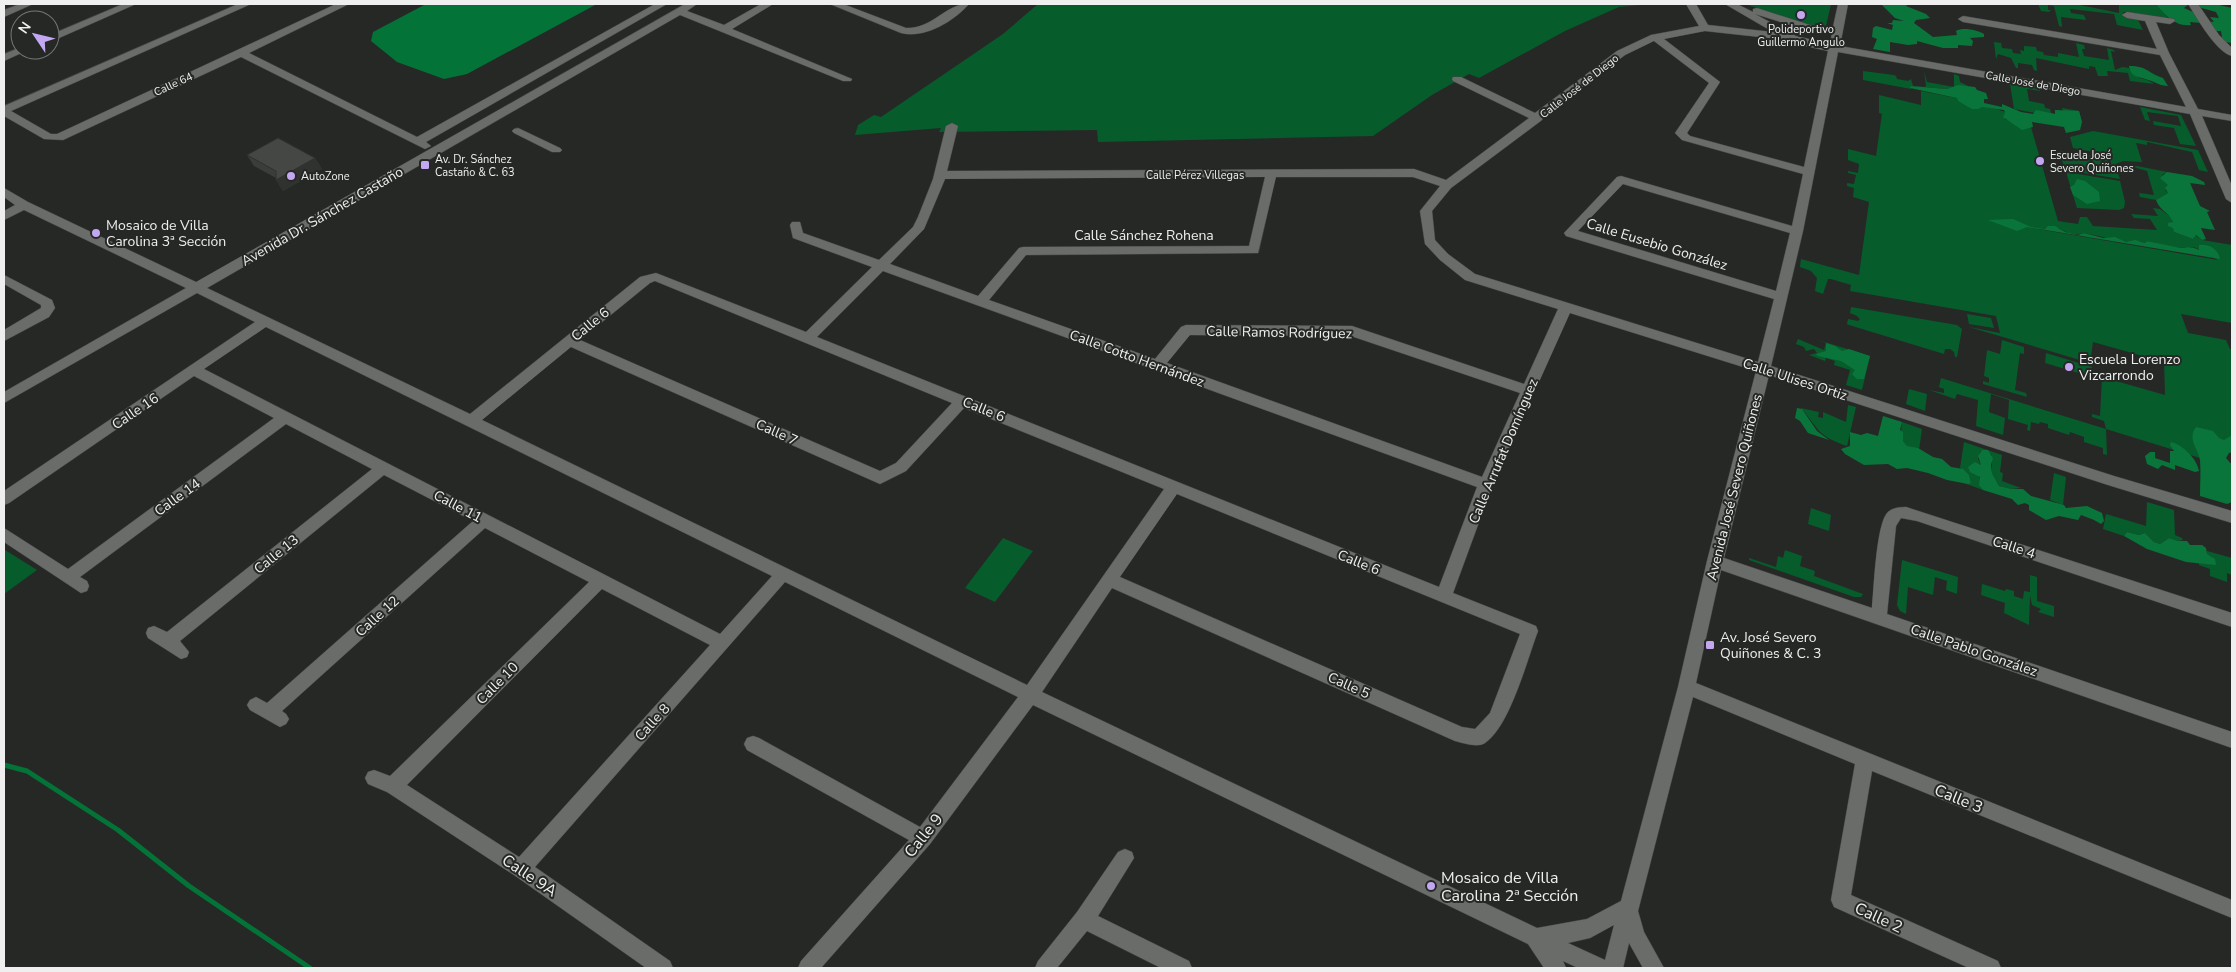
<svg xmlns="http://www.w3.org/2000/svg" width="2236" height="972" font-family="'Nunito Sans',sans-serif">
<style>
.green{fill:#075c2c;fill-rule:evenodd}
.forest{fill:#0a753a}
.water{fill:#047338}
.lines{fill:none;stroke-linecap:round;stroke-linejoin:round}
.stream{stroke:#047338;stroke-width:5}
.minor-casing{stroke:#454645;stroke-width:1}
.minor{fill:#696c69;fill-rule:evenodd}
.wall{fill:#3a3d3a}
.shaded-wall{fill:#303230}
.building{fill:#444744;stroke:#303230}
.poi-dot{fill:#c4a7f1;stroke:#262826;stroke-width:2}
.labels{text-anchor:middle;stroke-width:4;stroke-linejoin:round;paint-order:stroke}
.far-poi-label{font-size:11px;fill:#eeefee;stroke:#262826;text-anchor:start}
.far-street-label{font-size:11px;fill:#eeefee;stroke:#262826}
.street-label{font-size:14px;fill:#eeefee;stroke:#262826}
.poi-label{font-size:14px;fill:#eeefee;stroke:#262826;text-anchor:start}
.near-street-label{font-size:16px;fill:#eeefee;stroke:#262826}
.near-poi-label{font-size:16px;fill:#eeefee;stroke:#262826;text-anchor:start}
</style>
<rect width="100%" height="100%" fill="#262826"/>
<g class="green">
<path d="M1038,4H1652L1619,7L1565,31L1479,78L1469,74L1432,95L1373,136L1098,142L1097,130L939,132L941,128L855,135L858,125L874,115L881,117L1003,34Z"/>
<path d="M1745,4H1831L1826,26L1817,28Z"/>
<path d="M2038,4H2075L2119,13V4H2156L2168,18L2123,12L2126,18L2138,20L2143,30L2117,25L2114,14L2070,9L2071,13L2084,15L2086,20L2061,17L2062,27L2059,26L2054,6L2048,5V10H2051L2049,12L2041,11Z"/>
<path d="M1994,42L2001,43L2002,48L2012,49L2013,53L2021,54L2020,50L2024,51V46L2036,47L2037,51L2043,52L2044,55L2058,57V53L2079,57L2076,43L2084,45L2085,49H2082L2084,56L2109,60L2107,48L2114,50L2115,52L2111,51L2115,70L2122,67L2129,68C2133,80 2146,77 2154,84L2130,81L2128,73L2107,71L2108,76H2098L2095,67L2089,66V69L2036,58L2037,71L2034,70L2032,65L2018,63V68H2016L2011,58L1998,54L1996,59Z"/>
<path d="M1863,71L1894,75L1896,76L1897,79L1908,81L1911,79L1913,86L1923,88L1926,86L1924,71L1927,82L1954,87V74L1959,76L1960,82L1968,86L1947,89L1911,86V89L1863,80Z"/>
<path d="M2010,84L2040,89V91L2027,89L2029,101L2044,104L2045,108L2050,109L2051,113L2055,114V110L2063,112L2062,108L2079,111L2082,122L2014,109Z"/>
<path d="M1921,91L1957,98L1958,101C1969,105 2001,108 2006,113L2005,119L2019,125L2020,128L2031,127L2058,221L2078,224L2080,217H2087L2093,226L2157,230L2150,219L2134,218L2131,214L2158,216L2153,208L2160,209L2172,218L2174,232L2193,239L2195,235L2202,240L2232,245V323L2181,314L2188,333L2226,340L2230,349L2232,350V435L2200,458L2106,429L2107,455L2103,454V448L2084,442V437L2070,432L2069,435L2048,428V424L2040,422L2039,424L2031,422L2030,431L2027,430L2028,425L2008,419L2009,400L1991,394L1989,412L2005,418L2003,435L1976,426L1978,400L1957,394L1955,399L1929,390L1944,393V389L1930,384L1939,387L1941,378L2106,429L2104,421L2092,417V414L2100,416L2102,377L2165,395L2164,362L2093,342L2090,363L1969,327L2000,333L1996,316L1850,291L1851,285L1831,279H1828L1823,294L1815,291L1817,278L1811,271L1800,267L1801,259L1859,275L1869,202L1853,197L1854,188L1847,186V183L1854,184L1856,175L1848,173V171L1858,173L1859,164L1848,160V149L1876,156L1882,114L1879,113V95L1921,105ZM2059,228C2065,233 2076,236 2084,233L2126,242L2139,241L2145,243L2147,241L2178,248L2194,247L2218,260L2038,229Z"/>
<path d="M2140,107L2181,115L2196,146L2180,144L2174,128L2154,125L2153,121L2181,126L2178,116L2147,112L2150,121L2145,120Z"/>
<path d="M2093,131L2198,150L2208,172L2199,170L2192,152L2147,142V145L2136,143L2142,162L2123,161L2116,164L2115,166L2120,179L2065,170L2059,151L2100,157L2099,153L2073,148L2070,137Z"/>
<path d="M2137,166L2167,172L2162,175L2170,186L2165,190L2168,193L2156,200L2140,197L2139,193L2154,195L2147,171L2133,167Z"/>
<path d="M2066,172L2120,181L2125,202L2124,208L2119,210L2077,208Z"/>
<path d="M1851,307L1957,325L1962,329L1957,357H1955L1954,352L1950,349H1945L1944,354L1849,325L1847,324L1848,319L1858,321L1860,319L1857,316L1850,313Z"/>
<path d="M1967,314L1991,318L1994,328L1969,324Z"/>
<path d="M1798,339L1824,350L1826,343L1818,340L1870,356L1862,390L1846,385L1850,370L1834,365L1835,361L1826,358L1825,361L1809,355L1817,353L1814,349L1806,351L1804,347L1796,344Z"/>
<path d="M2002,340L2024,347V354L2020,353L2015,390L2026,393L2027,397L1983,384V381L1989,383V378L1984,376L1987,350L2000,354Z"/>
<path d="M2046,353L2092,367V377L2045,363Z"/>
<path d="M1909,389L1927,394L1925,411L1906,404Z"/>
<path d="M1848,405L1856,407L1847,446C1817,436 1819,429 1801,408L1819,412L1818,417L1823,418V412L1846,422Z"/>
<path d="M1902,422L1922,429L1919,450C1916,448 1910,448 1907,446C1900,441 1901,429 1902,422Z"/>
<path d="M1964,442L2002,455L2000,472L2003,473L2002,481L2021,488L2012,489L1999,486L1992,473V455L1986,450L1980,452L1978,459L1981,465L1975,462L1983,490L1964,483H1971L1969,475L1960,468Z"/>
<path d="M2054,473L2066,477L2063,505L2050,500Z"/>
<path d="M2147,502L2174,510L2175,535L2182,538L2183,540L2178,541L2169,538L2160,544L2154,542L2145,533L2139,535L2127,532L2124,536L2103,529L2106,514L2146,526Z"/>
<path d="M1811,508L1831,515L1829,531L1808,524Z"/>
<path d="M1003,538L1033,551L995,602L965,588Z"/>
<path d="M5,550L37,570L4,594V551Z"/>
<path d="M1785,550L1802,556L1800,566L1815,571L1814,576L1863,594L1861,597H1854L1749,560V558L1776,567L1778,556L1783,558Z"/>
<path d="M2207,551L2232,558V575L2227,573V582L2210,576V569L2199,565V562L2206,564L2212,557L2206,554Z"/>
<path d="M1902,560L1958,577L1957,594L1946,590L1947,581L1935,577L1933,595L1908,587L1906,614L1900,611L1897,605Z"/>
<path d="M2030,575L2037,577V601L2054,606V617L2038,612L2041,609L2032,605L2030,596L2029,625L2004,613L2005,603L1981,595L1982,584L2005,591L2006,589L2014,591V596L2023,599L2024,591L2030,592Z"/>
</g>
<g class="forest">
<path d="M1881,4H1908L1906,6L1926,14L1930,18L1916,20L1914,23L1933,37L1957,35L1956,31C1963,27 1977,30 1984,34V37L1970,38L1973,41L1972,46L1958,45V48H1943L1917,41V44L1908,45L1890,42V52L1873,49L1877,39L1872,37L1873,28L1876,26L1892,30L1893,25L1887,23H1892L1893,20L1904,21L1895,18Z"/>
<path d="M2156,4H2189L2184,8L2193,12L2201,23L2190,22L2191,25C2175,27 2165,15 2156,4Z"/>
<path d="M2196,4H2215L2232,8V43L2225,42L2218,36L2222,37L2221,31H2216L2205,21L2214,22L2210,17L2219,18L2216,12L2198,7Z"/>
<path d="M2129,66C2148,66 2147,73 2163,78L2168,86C2160,86 2156,82 2148,80C2139,76 2131,79 2129,66Z"/>
<path d="M1958,85L1975,87L1977,90L1986,93L1988,99H1984V103L2002,107V104L2021,112L2033,114L2036,110L2055,114V110L2079,111L2082,122L2080,130L2066,133L2064,127L2032,122L2033,127L2022,130L2003,117L2005,113L2004,110L1982,107L1978,109H1972L1958,101L1957,98L1910,88L1911,86L1947,89Z"/>
<path d="M2167,172L2192,176L2204,182L2205,185L2190,183L2200,206L2210,211L2207,212L2215,230L2201,228L2206,239L2202,240L2196,235L2193,239L2174,232L2173,228L2168,226V223L2173,222C2169,212 2160,211 2156,200L2168,193L2165,188L2168,185L2160,178Z"/>
<path d="M2077,179L2085,181L2099,192L2100,201L2087,204L2073,195L2070,187L2074,185Z"/>
<path d="M2013,219L2031,227L2045,229L2048,226H2055L2065,232L2078,235L2084,233L2103,238L2115,237L2126,242L2135,240L2145,243L2147,241C2157,243 2166,245 2176,247C2185,250 2188,244 2199,250V245C2209,244 2218,249 2220,259L2027,227L2017,231L1988,220Z"/>
<path d="M1826,343L1835,346L1842,351L1849,349L1870,356L1864,379H1857L1852,374L1855,370L1841,361L1818,356L1816,354L1826,351Z"/>
<path d="M1797,408L1802,409L1817,431L1829,440L1808,433L1800,421L1795,418Z"/>
<path d="M1883,416L1902,422L1900,430L1903,432V441L1907,446L1918,448L1933,457L1942,459L1951,467L1963,469L1969,475L1971,483L1968,484L1947,480L1928,473L1907,468L1897,469L1888,464L1864,465L1845,454L1841,449L1850,446V432L1861,435L1867,433L1878,436Z"/>
<path d="M2196,427L2213,431L2219,438L2224,440L2232,435V452L2229,453L2226,458L2232,465V502L2227,504L2200,496C2200,484 2201,472 2200,460C2198,448 2187,439 2196,427Z"/>
<path d="M2171,442C2183,445 2197,459 2199,471L2195,472L2175,465V470L2162,465L2158,469L2147,464L2145,456L2150,452H2155V458L2170,463V451H2174L2170,445Z"/>
<path d="M1982,450H1988L1993,458L1991,465L1992,473L1999,486L2012,489H2023L2031,496L2064,505L2066,508L2087,506L2102,513L2104,521L2101,524L2094,520L2081,515L2078,520L2059,516L2046,520L2029,510V505L2025,503L2018,505L2012,499L1983,490L1979,485L1980,477L1970,472L1968,467L1975,462L1981,465L1978,456Z"/>
<path d="M2127,532L2139,535L2145,533L2154,542L2160,544L2169,538L2178,541H2187L2190,545H2202L2206,548L2207,554L2215,559L2216,565L2186,562L2147,549L2124,536Z"/>
</g>
<path class="water" d="M426,4H597L467,74L444,79L397,62L371,41L373,32Z"/>
<g class="lines">
<path class="stream" d="M4,765L27,771L118,830L189,886L310,968"/>
<g class="minor-casing">
<g id="minor">
<path d="M20,4H33L4,17V10Z"/>
<path d="M123,4H136L50,42V35Z"/>
<path d="M238,4H251L11,111L51,134H57L336,4H349L249,53L417,137L655,4H667L426,142L431,146L425,149L241,57L63,140L44,139L4,116V106Z"/>
<path d="M685,4H697L687,11L724,25L761,4H773L732,29L852,79L851,81H843L680,15L207,288L470,414L640,277L656,273L806,332L872,267L793,238L790,225L792,222H800L803,233L879,260L913,227L918,217L933,179L946,126L952,123L958,126L947,171L1414,169L1446,180L1529,118L1453,81L1452,79L1453,77H1461L1535,113L1617,51L1651,35L1699,26L1686,4H1696L1708,25L1773,32L1725,4H1737L1753,12V9L1757,8L1810,25L1833,27L1838,4H1848L1840,46L2186,107L2160,55L1963,22L1958,19L1963,16L2157,49L2145,21L2127,18L2122,15L2127,12L2174,19L2175,21L2170,24L2156,22L2169,53L2198,109L2232,115V121L2202,116L2232,186V203L2226,199L2190,114L1838,52L1803,231L1771,366L2114,476L2232,511V523L2108,485L1769,375L1724,558L1872,608C1874,590 1876,523 1888,512C1892,508 1900,507 1906,507L2232,613V627L1917,521L1901,518L1896,526L1887,614L2232,732V748L1721,570L1696,683L2232,900V918L1872,771L1851,895L1998,961L2001,968H1969L1834,907L1831,900L1855,764L1693,697L1638,911L1644,932L1664,968H1643L1629,943L1623,968H1578L1563,961L1566,968H1544L1528,944L1033,705L930,844L821,968H798L801,961L909,840L747,750L744,744L747,738L753,736L759,738L920,827L1018,697L785,582L535,867L670,961L673,968H646L514,875L387,792L368,784L365,778L368,772L374,770L390,776L589,582L485,528L282,711L286,714L289,719L286,724L280,727L250,710L247,705L250,700L256,697L267,703L473,521L384,475L180,641L189,652L187,657L181,659L148,638L146,633L148,628L154,626L167,632L372,469L286,424L80,577L87,581L89,586L87,591L81,593L4,542V528L68,569L274,418L194,376L9,503L4,505V491L255,322L197,293L4,403V392L186,288L24,210L4,220V211L15,205L4,197V188L28,202L196,282ZM1755,14L1809,31L1832,33L1830,44L1796,36ZM1705,31L1788,40L1805,46L1828,51L1804,167L1690,136L1687,133L1720,82L1664,39ZM1654,41L1709,83L1675,133L1682,140L1803,174L1792,226L1621,176L1617,177L1564,233L1566,236L1774,299L1758,362L1475,274L1448,254L1435,240L1432,211L1451,188L1542,120L1543,117L1625,55ZM1265,177L1249,246L1023,247L1019,248L978,296L890,264L924,229L945,179ZM1276,177H1413L1440,186L1420,211L1425,244L1440,260L1465,280L1558,309L1524,384L1352,326L1186,325L1181,327L1155,359L989,300L1026,255L1258,253ZM1623,184L1790,233L1776,291L1578,231ZM883,271L1477,487L1439,587L817,337ZM655,281L952,403L896,463L880,471L580,340L650,283ZM1570,313L1756,371L1707,561L1678,687L1621,901L1587,919L1537,928L1042,692L1112,588L1455,741C1463,743 1478,748 1485,743C1510,726 1527,660 1538,631L1536,626L1453,593L1493,484ZM266,327L772,576L720,634L204,369ZM1190,335L1351,336L1520,393L1482,477L1167,363ZM571,347L880,484L906,471L964,408L1164,489L1027,685L482,420ZM1177,494L1520,634L1490,713L1475,729L1462,727L1120,577ZM602,589L710,645L519,857L407,785ZM1614,925L1605,960L1568,943L1590,938Z"/>
<path d="M830,4H843L906,28C933,29 946,3 969,4C954,21 925,39 901,33Z"/>
<path d="M2188,4H2198L2219,35L2232,48V56C2216,52 2197,18 2188,4Z"/>
<path d="M19,48L20,50H28L4,61V54Z"/>
<path d="M518,128L560,148L562,150L560,152H552L514,133L512,131L514,129Z"/>
<path d="M4,275L52,300L55,308L49,317L4,341V330L41,308V305L4,284Z"/>
<path d="M1125,849L1132,852L1134,858L1098,916L1189,961L1192,968H1161L1087,931L1057,968H1035L1038,961L1077,912L1118,852Z"/>
</g>
</g>
<use href="#minor" class="minor"/>
</g>
<path class="wall" d="M247,155L315,158L322,169L283,191L276,180V178L254,166Z"/>
<path class="shaded-wall" d="M315,158L322,169L283,191L276,180Z"/>
<path class="building" d="M278,138L315,158L276,180V171L247,155Z"/>
<g class="poi-dot">
<circle cx="1801" cy="15" r="5"/>
<circle cx="2040" cy="161" r="5"/>
<rect x="420" y="160" width="10" height="10" rx="2.5"/>
<circle cx="291" cy="176" r="5"/>
<circle cx="96" cy="233" r="5"/>
<circle cx="2069" cy="367" r="5"/>
<rect x="1705" y="640" width="10" height="10" rx="2.5"/>
<circle cx="1431" cy="886" r="5"/>
</g>
<g class="labels">
<g class="far-poi-label">
<text x="1801" y="33" text-anchor="middle">Polideportivo<tspan x="1801" dy="13">Guillermo Angulo</tspan></text>
<text x="2050" y="159">Escuela José<tspan x="2050" dy="13">Severo Quiñones</tspan></text>
<text x="435" y="163">Av. Dr. Sánchez<tspan x="435" dy="13">Castaño &amp; C. 63</tspan></text>
<text x="301" y="180">AutoZone</text>
</g>
<g class="far-street-label">
<text transform="translate(2033 83) rotate(10)" y="4">Calle José de Diego</text>
<text transform="translate(173 84) rotate(-25)" y="4">Calle 64</text>
<text transform="translate(1579 86) rotate(-38)" y="4">Calle José de Diego</text>
<text x="1195" y="179">Calle Pérez Villegas</text>
</g>
<g class="street-label">
<text transform="translate(322 216) rotate(-30)" y="5">Avenida Dr. Sánchez Castaño</text>
<text x="1144" y="240">Calle Sánchez Rohena</text>
<text transform="translate(1657 244) rotate(17)" y="5">Calle Eusebio González</text>
<text transform="translate(590 324) rotate(-39)" y="5">Calle 6</text>
<text transform="translate(1279 332) rotate(1)" y="5">Calle Ramos Rodríguez</text>
<text transform="translate(1137 358) rotate(20)" y="5">Calle Cotto Hernández</text>
<text transform="translate(1795 379) rotate(18)" y="5">Calle Ulises Ortiz</text>
<text transform="translate(984 409) rotate(22)" y="5">Calle 6</text>
<text transform="translate(135 411) rotate(-34)" y="5">Calle 16</text>
<text transform="translate(777 432) rotate(24)" y="5">Calle 7</text>
<text transform="translate(1503 451) rotate(-67)" y="5">Calle Arrufat Domínguez</text>
<text transform="translate(1734 487) rotate(-76)" y="5">Avenida José Severo Quiñones</text>
<text transform="translate(177 497) rotate(-36)" y="5">Calle 14</text>
<text transform="translate(458 506) rotate(28)" y="5">Calle 11</text>
<text transform="translate(2014 547) rotate(18)" y="5">Calle 4</text>
<text transform="translate(276 554) rotate(-39)" y="5">Calle 13</text>
<text transform="translate(1359 562) rotate(22)" y="5">Calle 6</text>
<text transform="translate(377 616) rotate(-42)" y="5">Calle 12</text>
<text transform="translate(1974 650) rotate(19)" y="5">Calle Pablo González</text>
<text transform="translate(497 683) rotate(-45)" y="5">Calle 10</text>
<text transform="translate(1349 685) rotate(24)" y="5">Calle 5</text>
<text transform="translate(652 722) rotate(-48)" y="5">Calle 8</text>
</g>
<g class="poi-label">
<text x="106" y="230">Mosaico de Villa<tspan x="106" dy="16">Carolina 3ª Sección</tspan></text>
<text x="2079" y="364">Escuela Lorenzo<tspan x="2079" dy="16">Vizcarrondo</tspan></text>
<text x="1720" y="642">Av. José Severo<tspan x="1720" dy="16">Quiñones &amp; C. 3</tspan></text>
</g>
<g class="near-street-label">
<text transform="translate(1959 798) rotate(22)" y="6">Calle 3</text>
<text transform="translate(923 835) rotate(-51)" y="6">Calle 9</text>
<text transform="translate(530 875) rotate(34)" y="6">Calle 9A</text>
<text transform="translate(1879 917) rotate(25)" y="6">Calle 2</text>
</g>
<g class="near-poi-label">
<text x="1441" y="883">Mosaico de Villa<tspan x="1441" dy="18">Carolina 2ª Sección</tspan></text>
</g>
</g>
<rect width="2236" height="972" fill="none" stroke="#eeefee" stroke-width="10"/>
<g transform="translate(35 35) rotate(305)"><circle r="24" fill="#262826" stroke="#767876"/>
<path d="M0-4L9 19L0 12L-9 19Z" fill="#c4a7f1"/>
<text y="-8" font-size="14" font-weight="bold" text-anchor="middle" fill="#eeefee">N</text>
</g>
</svg>
